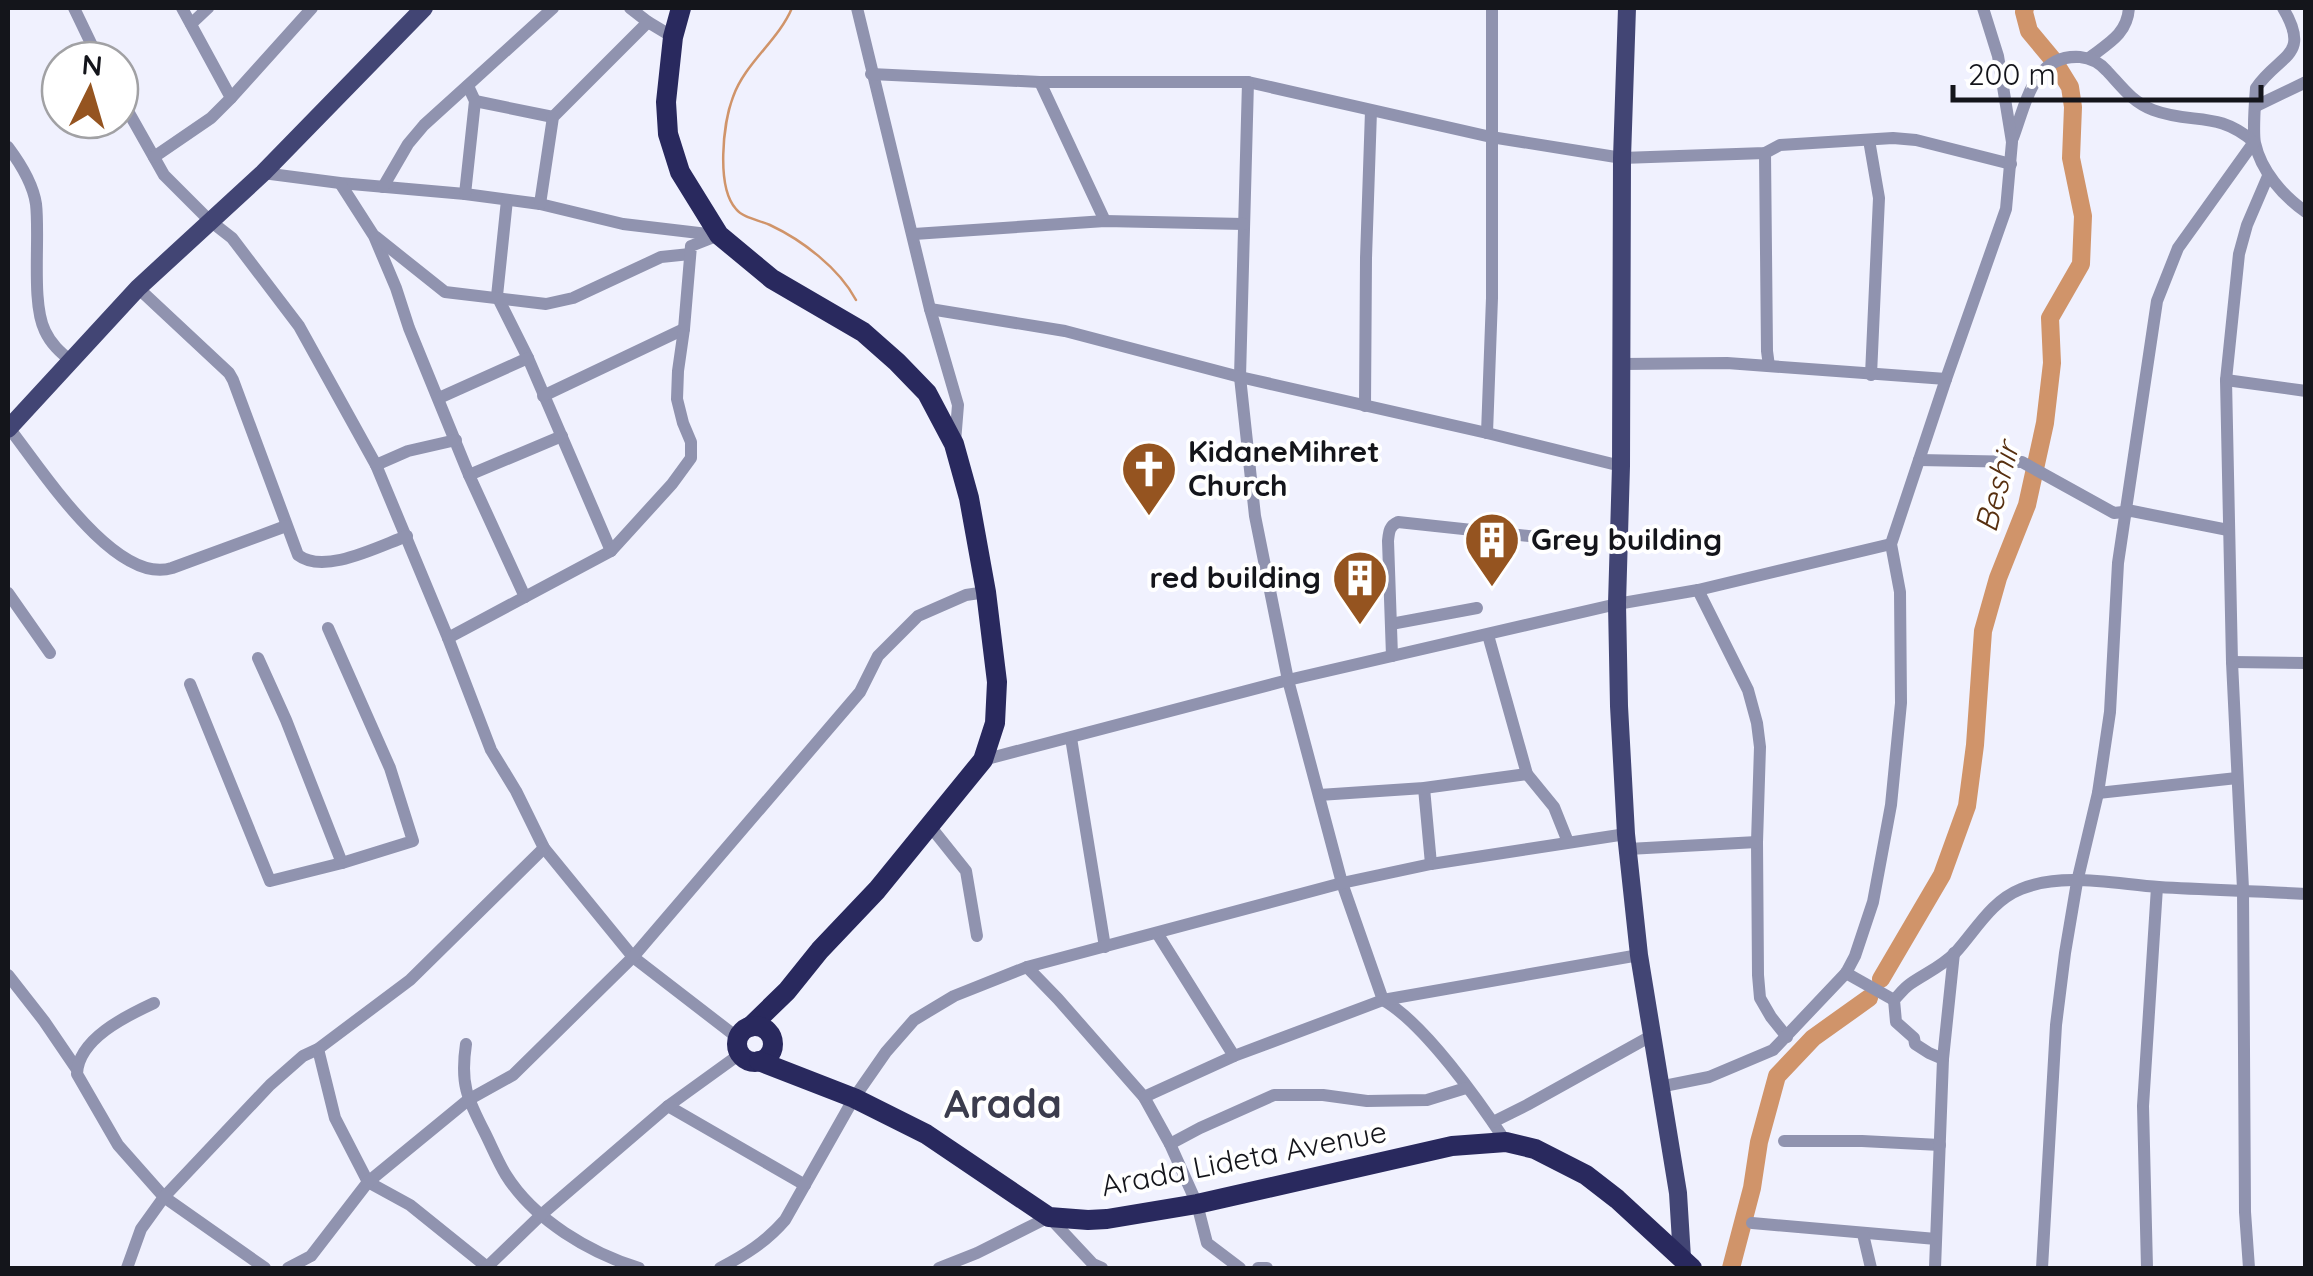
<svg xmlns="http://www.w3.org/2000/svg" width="2313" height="1276" font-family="Quicksand,sans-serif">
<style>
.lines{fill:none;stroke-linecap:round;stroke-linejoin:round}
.stream{stroke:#d0946a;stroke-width:2.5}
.river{stroke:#d0946a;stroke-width:18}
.minor{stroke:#9093af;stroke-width:12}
.major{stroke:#424574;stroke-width:18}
.highway{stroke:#29295e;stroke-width:20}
.labels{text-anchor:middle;stroke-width:8;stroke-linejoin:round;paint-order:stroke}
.poi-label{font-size:30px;font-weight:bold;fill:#14151b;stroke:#fff;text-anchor:start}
.street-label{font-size:30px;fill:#14151b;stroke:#fff}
.water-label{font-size:32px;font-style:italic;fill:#572f0f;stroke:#fff}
.district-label{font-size:40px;font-weight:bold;fill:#3b3c4d;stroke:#fff}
</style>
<rect width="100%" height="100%" fill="#f0f1fe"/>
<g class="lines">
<path class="stream" d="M792,8C778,41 745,63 733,97C723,123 716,187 736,209C743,218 759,220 770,225C802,240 839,268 856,300"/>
<g class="river">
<path d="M1881,979L1942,875L1967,806L1975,745L1983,631L1998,578L2027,505L2045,423L2052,363L2050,318L2081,264L2083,216L2071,158L2073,107L2070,87L2054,61L2029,31L2024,12L2025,8"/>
<path d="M1731,1268L1752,1188L1759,1142L1777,1076L1813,1038L1869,998"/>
</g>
<g class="minor">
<path d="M74,8L99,60"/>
<path d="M630,8L648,22L673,37"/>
<path d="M857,8L930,309L958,405L955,442"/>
<path d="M2283,8C2312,57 2279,54 2256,88C2255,100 2253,133 2255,143C2261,171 2283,196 2306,212"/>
<path d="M191,24L208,8"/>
<path d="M2089,58C2109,43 2127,34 2129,8"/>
<path d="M871,74L1040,82H1248L1491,137L1622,158L1765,153L1780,145L1893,138L1916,140L2011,164"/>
<path d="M1040,82L1105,221"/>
<path d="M1248,82L1240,377L1255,516L1288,680L1342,883L1383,1000C1424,1023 1479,1101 1506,1142"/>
<path d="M120,97L164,175L209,220L232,238L299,326L376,465L448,638L491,750L516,791L544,848L633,957L738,1038"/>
<path d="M231,98L312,8"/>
<path d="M475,101L553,117"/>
<path d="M2256,106L2306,82"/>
<path d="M2013,138C2026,103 2034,54 2080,57C2091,58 2100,63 2107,71C2122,87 2132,102 2153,110C2193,125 2217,110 2254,142"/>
<path d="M1869,140L1879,198L1871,375"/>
<path d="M8,147C20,163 33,184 36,204C40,238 31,303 45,331C51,344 60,352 71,361"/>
<path d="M1765,153L1767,351L1769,366"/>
<path d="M154,157L211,118L231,98L182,8"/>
<path d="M263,173L340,183L465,194L540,204L623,224L716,235"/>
<path d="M340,183L374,236L396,288L409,328L469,475L525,597"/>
<path d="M383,187L408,144L424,125L553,8"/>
<path d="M465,194L475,101L468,86"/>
<path d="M507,200L497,296L528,358L611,551"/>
<path d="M540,204L553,117L648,22"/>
<path d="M914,234L1105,221L1244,224"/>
<path d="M376,237L445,292L546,304L573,298L661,257L690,254"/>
<path d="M138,288L229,373L233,380L298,555C324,575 377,547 407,536"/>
<path d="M930,309L1065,331L1240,377L1487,433L1621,466"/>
<path d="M1622,364L1727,363L1946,379"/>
<path d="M2226,380L2306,391"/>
<path d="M543,396L684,329"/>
<path d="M439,398L528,358"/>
<path d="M1365,406L1366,258L1371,111"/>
<path d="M9,428C40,467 115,586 172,568L286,526"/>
<path d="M1487,433L1492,298V8"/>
<path d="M1919,460L2022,462L2114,513L2132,511L2228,530"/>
<path d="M376,465L408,451L456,440"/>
<path d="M469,475L562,436"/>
<path d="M1698,590L1748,690L1757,723L1760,747L1757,842L1758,975L1760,998L1771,1017L1787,1037"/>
<path d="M8,593L50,653"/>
<path d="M1391,624L1477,608"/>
<path d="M1488,635L1527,774L1554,807L1568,842"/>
<path d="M448,638L611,551L672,484L691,458V442L683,423L677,399L678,371L684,329L691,246L719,235"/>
<path d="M1392,656L1388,541C1389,532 1389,526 1398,522L1585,542"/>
<path d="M258,658L286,720L342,863"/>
<path d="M2232,662L2306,663"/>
<path d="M190,684L270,881L342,863L413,841L390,768L328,628"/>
<path d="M1071,738L1105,947"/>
<path d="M983,760L1288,680L1617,604L1698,590L1891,544"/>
<path d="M1424,788L1431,864"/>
<path d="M2098,793L2237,778"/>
<path d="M1319,795L1424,788L1527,774"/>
<path d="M930,826L966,871L977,936"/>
<path d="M1628,849L1757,842"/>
<path d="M1157,933L1234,1056"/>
<path d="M1027,967L1058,999L1144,1097L1170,1144L1197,1204L1207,1243L1240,1268"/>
<path d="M1846,973L1894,1000"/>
<path d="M8,975L44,1021L76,1068"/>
<path d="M154,1003C126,1016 78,1039 77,1074L118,1145L164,1197L265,1268"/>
<path d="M466,1044C460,1084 467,1098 485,1133C492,1147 498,1162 506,1175C534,1220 590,1253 639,1268"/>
<path d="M318,1049L335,1118L368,1182L410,1205L487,1267"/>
<path d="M1943,1059L1929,1053L1915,1044L1914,1038L1896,1022L1894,1000C1899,995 1904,988 1910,984C1926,973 1941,967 1955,953C1976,930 1991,901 2021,889C2063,872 2115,884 2159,887C2208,890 2257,891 2306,894"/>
<path d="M1659,1087L1709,1077L1773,1050L1846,973L1855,956L1873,902L1891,805L1901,703L1900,592L1891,544L1946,379L2006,209L2012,142L1998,56L1983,8"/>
<path d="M1144,1097L1234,1056L1383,1000L1639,955"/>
<path d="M668,1106L805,1185"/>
<path d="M1493,1122L1527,1105L1651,1036"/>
<path d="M1784,1141H1862L1940,1145"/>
<path d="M1170,1144L1200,1128L1274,1095H1323L1367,1101L1427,1100L1466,1088"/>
<path d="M1752,1223L1936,1239"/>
<path d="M1863,1234L1871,1268"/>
<path d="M127,1268L141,1229L164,1197L270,1085L303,1056L318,1049L410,980L544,848"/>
<path d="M288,1268L311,1256L368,1182L468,1100L513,1075L633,957L860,692L878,656L918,616L966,595L986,592"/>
<path d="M486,1268L541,1215L668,1106L740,1054"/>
<path d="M720,1268C745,1255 766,1242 785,1220L854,1098L886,1052L914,1020L954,996L1027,967L1342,883L1431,864L1626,834"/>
<path d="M939,1268L977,1253L1049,1217L1093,1264L1102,1268"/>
<path d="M1258,1268H1267"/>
<path d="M1935,1268L1943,1059L1954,953"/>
<path d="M2042,1268L2056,1025L2065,953L2077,882L2098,793L2110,712L2118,563L2157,301L2178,248L2254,142"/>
<path d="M2147,1268L2143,1106L2157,887"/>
<path d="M2249,1268L2245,1212L2243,889L2232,662L2226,380L2239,254L2247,225L2268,176"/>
</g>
<g class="major">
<path d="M1627,8L1622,158L1621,466L1617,604L1619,706L1626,834L1639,955L1678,1193L1682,1258"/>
<path d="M8,429L138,288L263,173L424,8"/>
</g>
<g class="highway">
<path d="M681,8L673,37L666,102L668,134L680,172L719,235L772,279L863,332L897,362L927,393L954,444L969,498L986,592L997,682L995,723L983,760L877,890L820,950L787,991L750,1027"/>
<circle cx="755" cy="1044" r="18"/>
<path d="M759,1061L854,1098L926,1134L1049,1217L1088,1220L1107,1219L1197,1204L1452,1146L1506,1142L1535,1149L1586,1175L1617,1199L1692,1268"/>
</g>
</g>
<defs>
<g id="church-pin" transform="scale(2.875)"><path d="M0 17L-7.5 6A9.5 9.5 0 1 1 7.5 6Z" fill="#955420" stroke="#fff"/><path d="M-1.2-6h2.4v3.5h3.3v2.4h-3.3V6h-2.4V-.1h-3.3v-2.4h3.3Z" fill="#fff"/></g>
<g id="building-pin" transform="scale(2.875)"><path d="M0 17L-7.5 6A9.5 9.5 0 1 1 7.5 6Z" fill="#955420" stroke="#fff"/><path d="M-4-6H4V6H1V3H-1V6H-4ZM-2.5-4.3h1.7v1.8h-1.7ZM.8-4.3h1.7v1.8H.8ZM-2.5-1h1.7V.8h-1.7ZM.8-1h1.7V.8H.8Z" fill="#fff"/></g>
</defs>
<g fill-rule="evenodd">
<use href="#church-pin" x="1149" y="469"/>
<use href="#building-pin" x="1492" y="540"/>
<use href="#building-pin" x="1360" y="578"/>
</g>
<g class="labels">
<g class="poi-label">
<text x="1188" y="462">KidaneMihret<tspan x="1188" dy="34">Church</tspan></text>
<text x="1531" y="550">Grey building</text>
<text x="1321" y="588" text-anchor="end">red building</text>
</g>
<g class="street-label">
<text transform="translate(1244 1159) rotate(-11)" y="10">Arada Lideta Avenue</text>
</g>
<g class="water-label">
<text transform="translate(1997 487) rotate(-75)" y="11">Beshir</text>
</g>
<g class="district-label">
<text x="1003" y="1118">Arada</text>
</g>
</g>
<rect width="2313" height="1276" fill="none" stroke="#14151b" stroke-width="20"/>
<g transform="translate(90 90) rotate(5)"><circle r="48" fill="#ffffff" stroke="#a1a1a4" stroke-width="2.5"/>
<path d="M0-8L18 38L0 25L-18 38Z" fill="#955420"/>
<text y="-15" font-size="28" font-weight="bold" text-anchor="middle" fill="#14151b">N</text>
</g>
<path d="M1953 85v15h308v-15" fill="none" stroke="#14151b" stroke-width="5"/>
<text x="1968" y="85" font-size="30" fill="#14151b" stroke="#ffffff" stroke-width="8" paint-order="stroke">200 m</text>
</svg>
